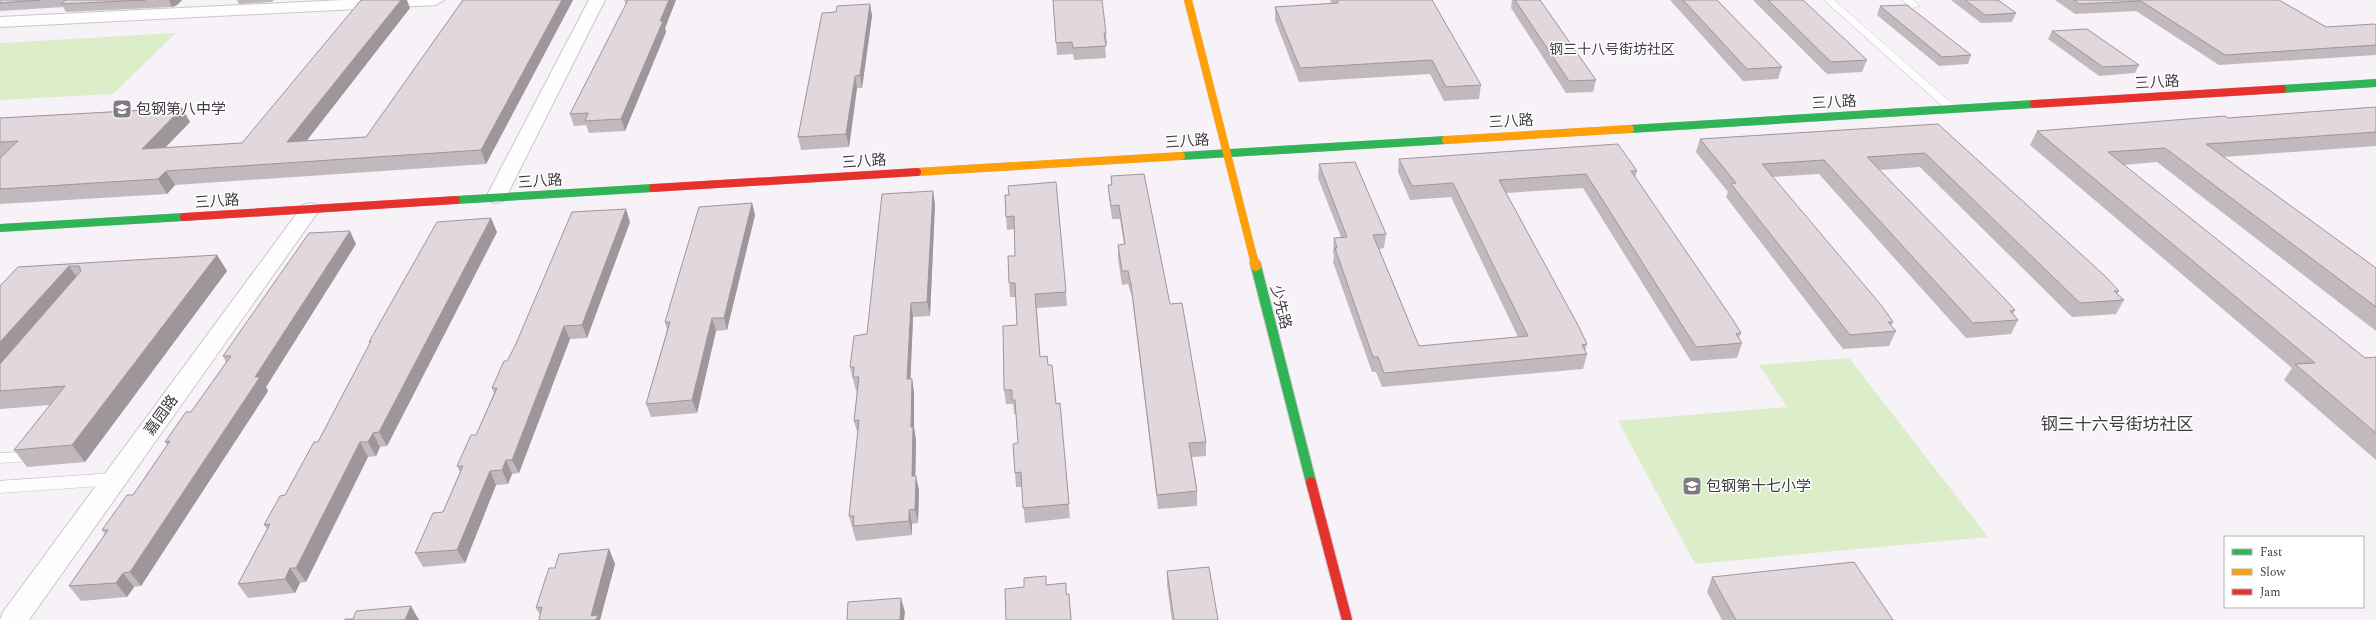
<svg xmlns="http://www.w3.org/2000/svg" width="2376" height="620" font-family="Spectral,'Noto Sans SC',serif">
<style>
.green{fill:#dbeec9}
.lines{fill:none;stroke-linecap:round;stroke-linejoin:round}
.lane-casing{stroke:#cbc6cb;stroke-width:1}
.street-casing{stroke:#cbc6cb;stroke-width:2}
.fast-far1-casing{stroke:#cbc6cb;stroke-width:8}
.fast-casing{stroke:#cbc6cb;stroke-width:12}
.slow-far1-casing{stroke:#cbc6cb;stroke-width:8}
.slow-casing{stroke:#cbc6cb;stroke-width:12}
.jam-far1-casing{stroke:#cbc6cb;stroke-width:8}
.jam-casing{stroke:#cbc6cb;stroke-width:12}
.lane{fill:#fefdfe;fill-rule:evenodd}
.street{fill:#fefdfe;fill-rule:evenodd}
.fast-far1{stroke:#30b455;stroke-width:8}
.fast{stroke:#30b455;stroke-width:10}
.slow-far1{stroke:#ff9f0a;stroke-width:8}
.slow{stroke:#ff9f0a;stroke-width:10}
.jam-far1{stroke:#e5322d;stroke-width:8}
.jam{stroke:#e5322d;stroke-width:10}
.wall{fill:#c2b9be}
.shaded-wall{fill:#9e969b}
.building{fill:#e2d7dd;stroke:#9e969b}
.labels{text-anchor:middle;stroke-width:3;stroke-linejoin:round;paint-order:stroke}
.far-quarter-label{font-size:14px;fill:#3f3b40;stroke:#fff}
.street-label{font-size:15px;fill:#3f3b40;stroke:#fff}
.poi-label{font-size:15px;fill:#3f3b40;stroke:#fff;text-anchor:start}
.quarter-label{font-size:17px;fill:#3f3b40;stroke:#fff}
</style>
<rect width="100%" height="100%" fill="#f7f1f8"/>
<g class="green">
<path d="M176,33L113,94L0,100V43Z"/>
<path d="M1849,358L1988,537L1695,564L1618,421L1787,407L1759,365Z"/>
</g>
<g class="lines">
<g class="lane-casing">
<g id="lane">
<path d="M1824,0H1834L1956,107V111H1948Z"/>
<path d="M1902,0H1913L1920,6L1912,8Z"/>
<path d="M26,452L31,453L33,457L31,461L0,463V453Z"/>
<path d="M115,473L120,475L123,479L120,483L115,485L0,493V481Z"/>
</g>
</g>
<g class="street-casing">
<g id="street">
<path d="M343,0H444L436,5L0,27V17Z"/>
<path d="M589,0H605L506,197L503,201L496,203L489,201L486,197Z"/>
<path d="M310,203L317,205L320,209L29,620H0L3,612L303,205Z"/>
</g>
</g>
<g class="fast-far1-casing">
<g id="fast-far1">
<path d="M2282,89L2376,83"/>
<path d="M1630,129L2034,104"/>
<path d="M1181,156L1446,140"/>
<path d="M456,200L653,188"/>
<path d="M0,228L184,217"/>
</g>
</g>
<g class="fast-casing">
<path id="fast" d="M1256,266L1311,482"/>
</g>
<g class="slow-far1-casing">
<g id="slow-far1">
<path d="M1188,0L1255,264"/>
<path d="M1446,140L1630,129"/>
<path d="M917,172L1181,156"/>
</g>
</g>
<g class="slow-casing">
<path id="slow" d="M1255,263L1256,266"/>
</g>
<g class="jam-far1-casing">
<g id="jam-far1">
<path d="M2034,104L2282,89"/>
<path d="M653,188L917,172"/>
<path d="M184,217L456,200"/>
</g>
</g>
<g class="jam-casing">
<path id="jam" d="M1311,482L1347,620"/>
</g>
<use href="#lane" class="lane"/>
<use href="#street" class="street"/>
<use href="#fast-far1" class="fast-far1"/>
<use href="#fast" class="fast"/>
<use href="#slow-far1" class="slow-far1"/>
<use href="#slow" class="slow"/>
<use href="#jam-far1" class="jam-far1"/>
<use href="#jam" class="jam"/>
</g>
<g class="wall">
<path d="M0,0H182L177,5L172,7L66,12L63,7L0,11Z"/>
<path d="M237,0H274L272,2L239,4Z"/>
<path d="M463,0H573L486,164L175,185L167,194L0,204V158L1,157H0V118L182,108L190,122L165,148L242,143L410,8L306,141L366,137Z"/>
<path d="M624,0H676L665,28L666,32L625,131L589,133L586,125L574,126L570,114L626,5Z"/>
<path d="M1053,0L1106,33L1107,44H1105L1106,58L1074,60L1073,54L1057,55Z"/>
<path d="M1330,0H1372L1481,85L1479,99L1444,101L1430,74L1299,82L1275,20V7L1332,4Z"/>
<path d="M1512,0H1540L1596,80L1593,92L1566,93L1511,8Z"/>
<path d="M1670,0H1717L1782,67L1778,79L1743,81Z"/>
<path d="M1753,0H1803L1867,60L1862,72L1827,74Z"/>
<path d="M1951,0H1998L2016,13L2012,22L1981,23Z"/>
<path d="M2055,0H2279L2326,27L2376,25V55L2219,65L2136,11L2075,14Z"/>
<path d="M870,4L872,16L862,88H857L849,147L801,150L798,137L836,12Z"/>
<path d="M1880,6L1971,55L1968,64L1939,66L1877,15Z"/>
<path d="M2052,31L2139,65L2135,73L2099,76L2048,39Z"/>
<path d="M2376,107V146L2223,157L2376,268V331L2157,162L2123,165L2365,358L2376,357V460L2284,380L2292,368L2030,145L2037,131L2228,118Z"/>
<path d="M1938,124L2119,291L2117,294L2124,300L2116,314L2072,317L1920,167L1880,170L2015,310L2013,314L2018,320L2011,334L1966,338L1819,174L1772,177L1893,322L1891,326L1896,331L1889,346L1843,349L1726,197L1728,192L1696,152L1700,139Z"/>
<path d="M1399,159L1637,171L1635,177L1741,333L1739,338L1742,343L1737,358L1691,361L1583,188L1506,193L1587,344L1585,351L1587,354L1583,369L1382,387L1376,372H1372L1333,262L1334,256L1333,252L1334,238L1341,237L1318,178L1319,164L1386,234L1384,248L1379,249L1419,346L1518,337L1451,197L1410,200L1398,172Z"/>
<path d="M1111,176L1170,304L1206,442V456L1192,457L1197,491V506L1158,509L1132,297L1128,284L1122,285L1118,259V245L1124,244L1120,219H1112L1109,198L1108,185H1111Z"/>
<path d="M1005,195L1066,292L1067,306L1037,308L1040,357L1048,365L1056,404L1060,403L1070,518L1025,523L1022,487H1016L1015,473L1018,443L1016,414H1014L1013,404H1006L1004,390L1017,325L1016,297H1010L1009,283L1015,256L1014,229L1007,230L1006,217Z"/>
<path d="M752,203L755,215L727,330L716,331L697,413L651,417L646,404L667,330L665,322Z"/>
<path d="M935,204L930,316L913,317L910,379H912L914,393V427L916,441L915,476L919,490L918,523L912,524V535L856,541L849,516L858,435L854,421L857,391H856L850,367Z"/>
<path d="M630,222L587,338L570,339L519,473L512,474L508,484L496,485L465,563L423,567L415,553L443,512L460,472L457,466L476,435L494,393L492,388L507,361Z"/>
<path d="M497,232L387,446L380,447L376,456L368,457L306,582L300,583L295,593L248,598L238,584L267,529L264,525L285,495L318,442L370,344L369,342Z"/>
<path d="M356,244L266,387L268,391L141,586L134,587L127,597L81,601L69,586L105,534L102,530L133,495L167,445L165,442L191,412L226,362L223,356Z"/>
<path d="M217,255L227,271L85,462L27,467L14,450L50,405L0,409V286L18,267Z"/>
<path d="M609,549L615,564L600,620H539L540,615L536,608L555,568Z"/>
<path d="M1167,571L1218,620H1172L1167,585Z"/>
<path d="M1712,577L1893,620H1722L1707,592Z"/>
</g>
<g class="shaded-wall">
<path d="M169,0H182L177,5L172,7Z"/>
<path d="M401,0H407L410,8L294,157L287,142Z"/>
<path d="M562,0H573L486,164L481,150Z"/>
<path d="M669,0H676L665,28L666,32L625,131L621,119L660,21Z"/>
<path d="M870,4L872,16L862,88L860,75Z"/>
<path d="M855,76L857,88L849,147L846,134Z"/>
<path d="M182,108L190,122L150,163L142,149Z"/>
<path d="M166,171L175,185L167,194L158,179Z"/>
<path d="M933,191L935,204L930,316L927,302Z"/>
<path d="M752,203L755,215L727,330L724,318Z"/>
<path d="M626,209L630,222L587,338L582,325Z"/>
<path d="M491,218L497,232L387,446L379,432Z"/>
<path d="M350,231L356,244L266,387L268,391L141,586L130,572L255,377Z"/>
<path d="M217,255L227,271L85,462L72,445Z"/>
<path d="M69,266L80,282L0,373V342Z"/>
<path d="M911,303L913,317L910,393L907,379Z"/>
<path d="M712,318L716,331L697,413L692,400Z"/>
<path d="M564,326L570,339L519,473L512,460Z"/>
<path d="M912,379L914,393V427L916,441L915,491L912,476L911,427Z"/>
<path d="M373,433L380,447L376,456L368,442Z"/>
<path d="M360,442L368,457L306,582L296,568Z"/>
<path d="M506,460L512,474L508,484L502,470Z"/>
<path d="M490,471L496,485L465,563L457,550Z"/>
<path d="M916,476L919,490L918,523L915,509Z"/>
<path d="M909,510L912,524V535L909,521Z"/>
<path d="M609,549L615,564L600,620H593L591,616Z"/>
<path d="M290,568L300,583L295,593L285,579Z"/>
<path d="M123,573L134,587L127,597L116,583Z"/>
<path d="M901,598L905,612L904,620H900Z"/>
<path d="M411,606L419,620H405Z"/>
</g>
<g class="building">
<path d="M0,0H40L0,3Z"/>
<path d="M66,0H146L61,4Z"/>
<path d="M361,0H401L287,142L366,137L463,0H562L481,150L166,171L158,179L0,189V158L18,141L0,142V118L182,108L142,149L242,143Z"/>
<path d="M628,0H669L660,21H663L621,119L585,121L588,113L570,114Z"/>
<path d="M1053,0H1102L1106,33H1104L1106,46L1073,48L1072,42L1056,43Z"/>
<path d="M1337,0H1432L1481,85L1446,87L1432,60L1300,68L1275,7L1338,3Z"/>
<path d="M1515,0H1540L1596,80L1569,81Z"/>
<path d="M1683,0H1717L1782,67L1747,69Z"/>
<path d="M1768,0H1803L1867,60L1831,62Z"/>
<path d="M1965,0H1998L2016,13L1985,15Z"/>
<path d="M2074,0H2279L2326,27L2375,24L2376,25V45L2225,55L2141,1L2079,4Z"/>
<path d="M870,4L860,75L855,76L846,134L798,137L822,13L836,12L837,6Z"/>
<path d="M1907,5L1971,55L1942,57L1880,6Z"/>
<path d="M2087,29L2139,65L2103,67L2052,31Z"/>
<path d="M2376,107V132L2206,144L2376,268V307L2165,148L2108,152L2365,358L2376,357V433L2295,364L2315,363L2037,131L2225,116L2228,118Z"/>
<path d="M1938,124L2104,275L2119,291H2114L2124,300L2080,303L1925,153L1867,157L2000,294L2015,310L2010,311L2018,320L1973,323L1824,160L1762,164L1881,305L1893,322H1888L1896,331L1850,335L1731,184L1736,183L1700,139Z"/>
<path d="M1618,144L1637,171H1631L1731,317L1741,333L1736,334L1742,343L1696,347L1586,174L1499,180L1579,327L1587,344L1582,345L1587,354L1384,373L1378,357H1373L1335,248H1337L1334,238L1347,237L1319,164L1355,162L1386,234L1373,235L1419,346L1528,336L1453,183L1412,186L1399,159Z"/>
<path d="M1144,174L1170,304L1182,303L1206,442L1189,443L1197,491L1157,495L1131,284L1128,271H1122L1118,245L1125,244L1119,205L1111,206L1108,185H1112L1111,176Z"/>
<path d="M1056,182L1066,292L1035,294L1040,357L1047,356L1048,365H1052L1056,404L1060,403L1069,504L1023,508L1021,472L1015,473L1013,444L1018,443L1015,400H1012V390H1004L1003,326L1017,325L1015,283H1009L1008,256H1015L1014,216L1006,217L1005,195H1009L1008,186Z"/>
<path d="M933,191L927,302L911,303L907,379H912L911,427H913L912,476H916L915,509L909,510V521L853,526L854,516H849L859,420L854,421L859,377H853L854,367H850L854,336L867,334L882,194Z"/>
<path d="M752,203L724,318H712L692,400L646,404L670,322H665L699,207Z"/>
<path d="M626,209L582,325L564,326L512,460H506L502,470L490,471L457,550L415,553L433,513L443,512L463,466H457L471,435H476L497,388H492L504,361H507L515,346L572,212Z"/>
<path d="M491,218L379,432L373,433L368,442H360L296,568H290L285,579L238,584L270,524L264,525L280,496L285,495L314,442H318L371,341L369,342L437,222Z"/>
<path d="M350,231L255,377H260L130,572L123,573L116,583L69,586L108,530H102L127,495H133L170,441L165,442L186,412H191L231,356H223L309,233Z"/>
<path d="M217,255L72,445L14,450L65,386L0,391V364L81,271L79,266H69L0,342V286L18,267Z"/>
<path d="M609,549L591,616L598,615L596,620H539L542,607L536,608L549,568H555L559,554Z"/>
<path d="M1854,562L1893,620H1736L1712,577Z"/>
<path d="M1209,567L1218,620H1174L1167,571Z"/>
<path d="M1046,576V585L1066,583V594H1069L1071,620H1006L1005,589L1024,587V578Z"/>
<path d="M901,598L900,620H847L848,602Z"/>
<path d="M411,606L405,620H345V619H353L356,611Z"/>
</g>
<defs>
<g id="school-square" transform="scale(1)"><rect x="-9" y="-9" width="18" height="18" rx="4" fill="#7f7b80" stroke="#fff"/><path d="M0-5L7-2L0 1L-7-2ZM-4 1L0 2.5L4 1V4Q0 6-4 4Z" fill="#fff"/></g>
</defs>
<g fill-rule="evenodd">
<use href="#school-square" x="122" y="109"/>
<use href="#school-square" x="1692" y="486"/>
</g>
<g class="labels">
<g class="far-quarter-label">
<text x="1612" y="54">钢三十八号街坊社区</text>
</g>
<g class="street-label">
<text transform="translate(2157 82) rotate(-3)" y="5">三八路</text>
<text transform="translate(1834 102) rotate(-3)" y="5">三八路</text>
<text transform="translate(1511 121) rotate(-3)" y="5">三八路</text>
<text transform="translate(1187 141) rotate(-4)" y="5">三八路</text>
<text transform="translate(864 161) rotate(-4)" y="5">三八路</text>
<text transform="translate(540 181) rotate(-4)" y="5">三八路</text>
<text transform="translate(217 201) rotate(-4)" y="5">三八路</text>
<text transform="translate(1281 307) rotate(76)" y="5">少先路</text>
<text transform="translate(161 415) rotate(-54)" y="5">嘉园路</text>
</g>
<g class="poi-label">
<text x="136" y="114">包钢第八中学</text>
<text x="1706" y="491">包钢第十七小学</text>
</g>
<g class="quarter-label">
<text x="2117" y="430">钢三十六号街坊社区</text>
</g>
</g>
<rect x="2224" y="536" width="140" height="72" fill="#ffffff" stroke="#b2b1b3"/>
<rect x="2232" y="549" width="20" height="6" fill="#30b455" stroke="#b2b1b3"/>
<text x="2260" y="556" font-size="12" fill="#3f3b40">Fast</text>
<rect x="2232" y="569" width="20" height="6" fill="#ff9f0a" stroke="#b2b1b3"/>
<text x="2260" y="576" font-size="12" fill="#3f3b40">Slow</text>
<rect x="2232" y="589" width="20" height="6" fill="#e5322d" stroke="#b2b1b3"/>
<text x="2260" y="596" font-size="12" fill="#3f3b40">Jam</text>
</svg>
